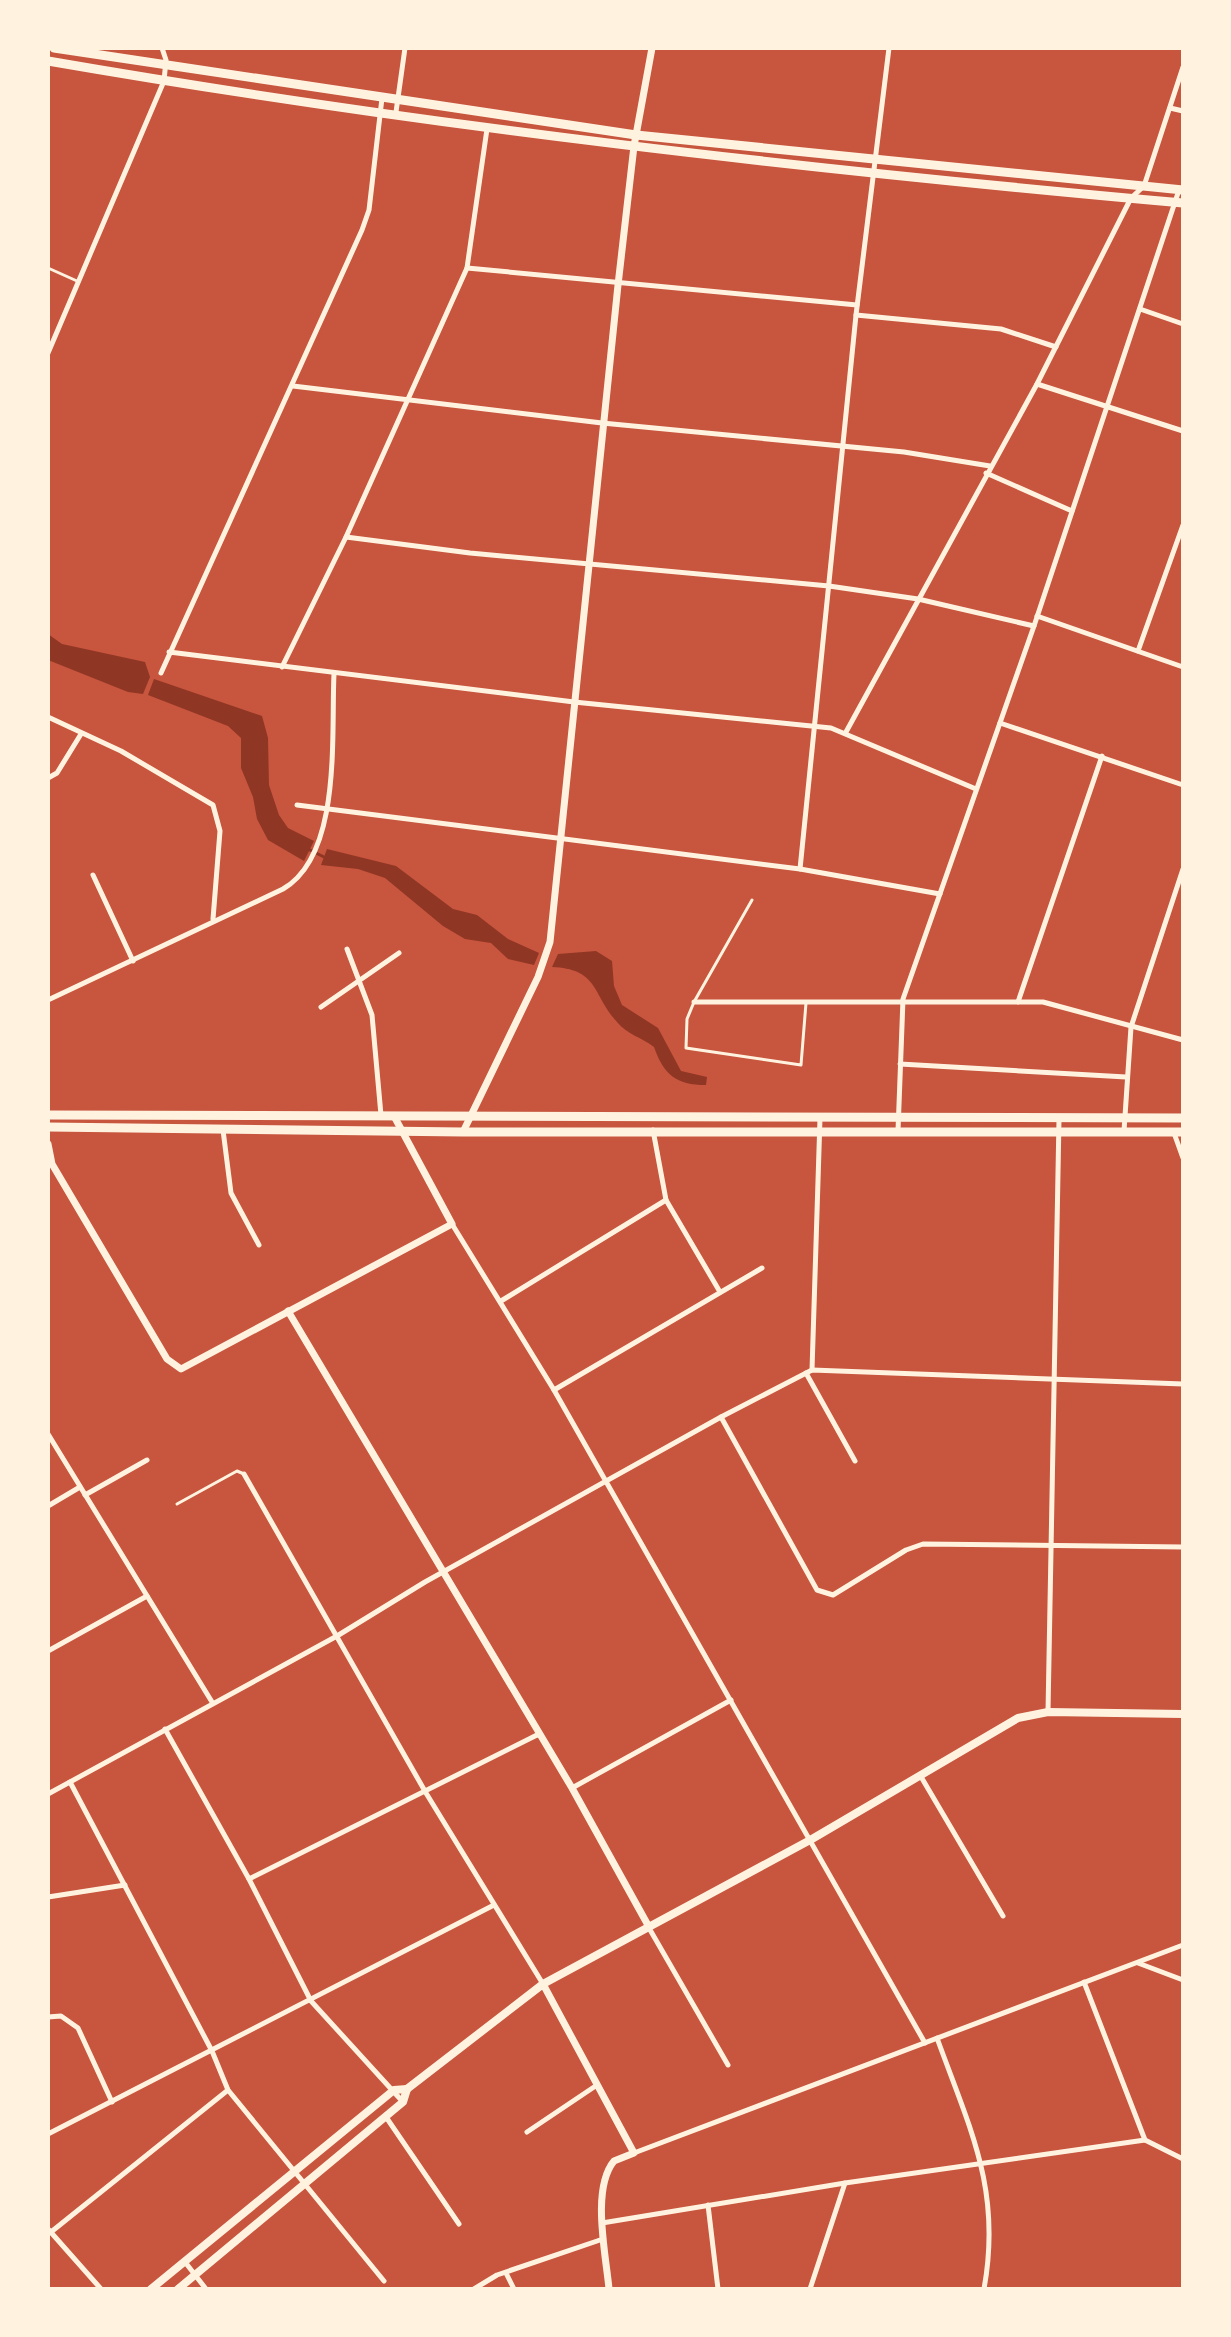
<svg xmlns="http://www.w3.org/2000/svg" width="1231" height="2337" font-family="'PT Sans Narrow',sans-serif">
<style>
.water{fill:#8f3625}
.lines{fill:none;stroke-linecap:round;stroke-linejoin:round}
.stream{stroke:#8f3625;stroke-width:3}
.service{stroke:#fff3e0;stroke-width:3}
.minor{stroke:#fff3e0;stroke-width:5}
.tertiary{stroke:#fff3e0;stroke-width:7}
.secondary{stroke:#fff3e0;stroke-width:8}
.primary{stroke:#fff3e0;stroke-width:9}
</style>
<rect width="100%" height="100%" fill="#c8553d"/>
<g class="water">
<path d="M48,634L62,644L145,662L150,677L143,694L128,692L48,660Z"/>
<path d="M154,679L262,716L268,738L269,785L279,815L288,828L314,841L304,861L268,840L257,819L253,797L241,768V738L228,726L148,695Z"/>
<path d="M327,849L396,866L453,909L477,915L508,939L539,953L534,965L508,959L491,943L465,939L443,926L385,878L358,869L321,865Z"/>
<path d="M596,951L612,961L614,986L622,1005L658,1028L681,1071L707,1077L706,1085C676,1085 664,1075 654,1047C641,1037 628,1035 617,1022C592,994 599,969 552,967L558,954Z"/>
</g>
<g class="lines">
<path class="stream" d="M308,849L326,858"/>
<g class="service">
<path d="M48,268L77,281"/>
<path d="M752,900L694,1002L687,1019L686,1048L801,1065L806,1003"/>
<path d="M177,1504L237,1471L244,1474"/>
</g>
<g class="minor">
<path d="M1170,108L1183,111"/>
<path d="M396,112L405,48"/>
<path d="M467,268L857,305"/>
<path d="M1140,309L1183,324"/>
<path d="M856,315L1001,329L1056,347"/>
<path d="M48,353L164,81L166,60L162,48"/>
<path d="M1037,384L1183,431"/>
<path d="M293,386L602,423L904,452L990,466"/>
<path d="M986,473L1072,511"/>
<path d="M346,537L470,553L829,586L918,599L1034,626"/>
<path d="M1037,616L1183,667"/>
<path d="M1138,651L1183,525"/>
<path d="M169,652L574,702L831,728L976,789"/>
<path d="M282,667L346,537L467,268L487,129"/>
<path d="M161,673L362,230L369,210L382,98"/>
<path d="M48,717L121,751L213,805L220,831L213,919"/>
<path d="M1000,723L1183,785"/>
<path d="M846,732L1037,384L1131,198L1144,186L1183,67"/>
<path d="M48,778L57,773L81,734"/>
<path d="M297,805L800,869L940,894"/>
<path d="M800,869L856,315L889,48"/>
<path d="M93,875L133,961"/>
<path d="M347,949L372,1015L381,1115"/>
<path d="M48,1000L283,889C342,855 331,735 334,674"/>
<path d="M694,1002H1043L1183,1040"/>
<path d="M1018,1002L1102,756"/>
<path d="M321,1007L399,953"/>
<path d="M900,1064L1126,1077"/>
<path d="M223,1130L231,1193L259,1245"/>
<path d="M653,1130L666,1200L720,1292"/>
<path d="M898,1131L903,999L1034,626L1179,190"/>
<path d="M1124,1131L1131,1027L1183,869"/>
<path d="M1174,1133L1183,1158"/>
<path d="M452,1224L554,1390L925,2043"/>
<path d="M501,1301L666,1200"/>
<path d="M812,1370L820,1118"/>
<path d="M806,1373L855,1461"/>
<path d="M554,1390L762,1268"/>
<path d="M721,1417L817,1590L833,1595L906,1550L923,1544L1183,1547"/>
<path d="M48,1434L212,1702"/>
<path d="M244,1474L426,1793L543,1984"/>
<path d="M85,1495L147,1460"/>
<path d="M48,1506L80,1487"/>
<path d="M48,1651L147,1596"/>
<path d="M1048,1712L1059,1119"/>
<path d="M165,1729L249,1879L311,2001L403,2102"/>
<path d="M920,1775L1003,1916"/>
<path d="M70,1782L212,2051L228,2090L384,2281"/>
<path d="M572,1788L731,1700"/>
<path d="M48,1794L337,1636L425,1582L721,1417L812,1370L1183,1384"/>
<path d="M249,1879L537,1735"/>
<path d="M48,1897L125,1885"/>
<path d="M649,1928L728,2065"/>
<path d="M1138,1963L1183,1980"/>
<path d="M1084,1982L1145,2140L1183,2159"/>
<path d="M48,2017L61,2016L78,2028L112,2102"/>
<path d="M937,2038C970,2129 1002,2190 984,2289"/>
<path d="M386,2117L459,2224"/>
<path d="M527,2132L597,2085"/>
<path d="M48,2134L494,1905"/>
<path d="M634,2153L1183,1945"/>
<path d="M708,2205L718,2289"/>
<path d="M602,2223L845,2183L1145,2140"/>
<path d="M48,2229L101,2289"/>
<path d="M51,2232L228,2090"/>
<path d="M185,2262L206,2289"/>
<path d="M506,2273L514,2289"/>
<path d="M474,2289L497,2275L603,2239"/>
<path d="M810,2289L845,2183"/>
</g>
<g class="tertiary">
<path d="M463,1132L538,977L550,942L618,285L634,146L652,48"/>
<path d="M48,1144L52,1164L167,1359L181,1369L452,1224L394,1116"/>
<path d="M288,1311L572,1788L649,1927"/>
<path d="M543,1984L634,2153L614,2161C591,2189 606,2255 609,2289"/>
</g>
<g class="secondary">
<path d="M151,2289L394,2090L407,2089"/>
<path d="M178,2289L403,2102L407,2089L543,1984L812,1839L1018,1718L1048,1712L1183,1714"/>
</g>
<g class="primary">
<path d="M54,48L636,135L1183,190"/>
<path d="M48,61C424,126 803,169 1183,203"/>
<path d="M48,1115L1183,1118"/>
<path d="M48,1127L463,1132H1183"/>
</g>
</g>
<rect width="1231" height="2337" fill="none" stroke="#fff3e0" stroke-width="100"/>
</svg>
